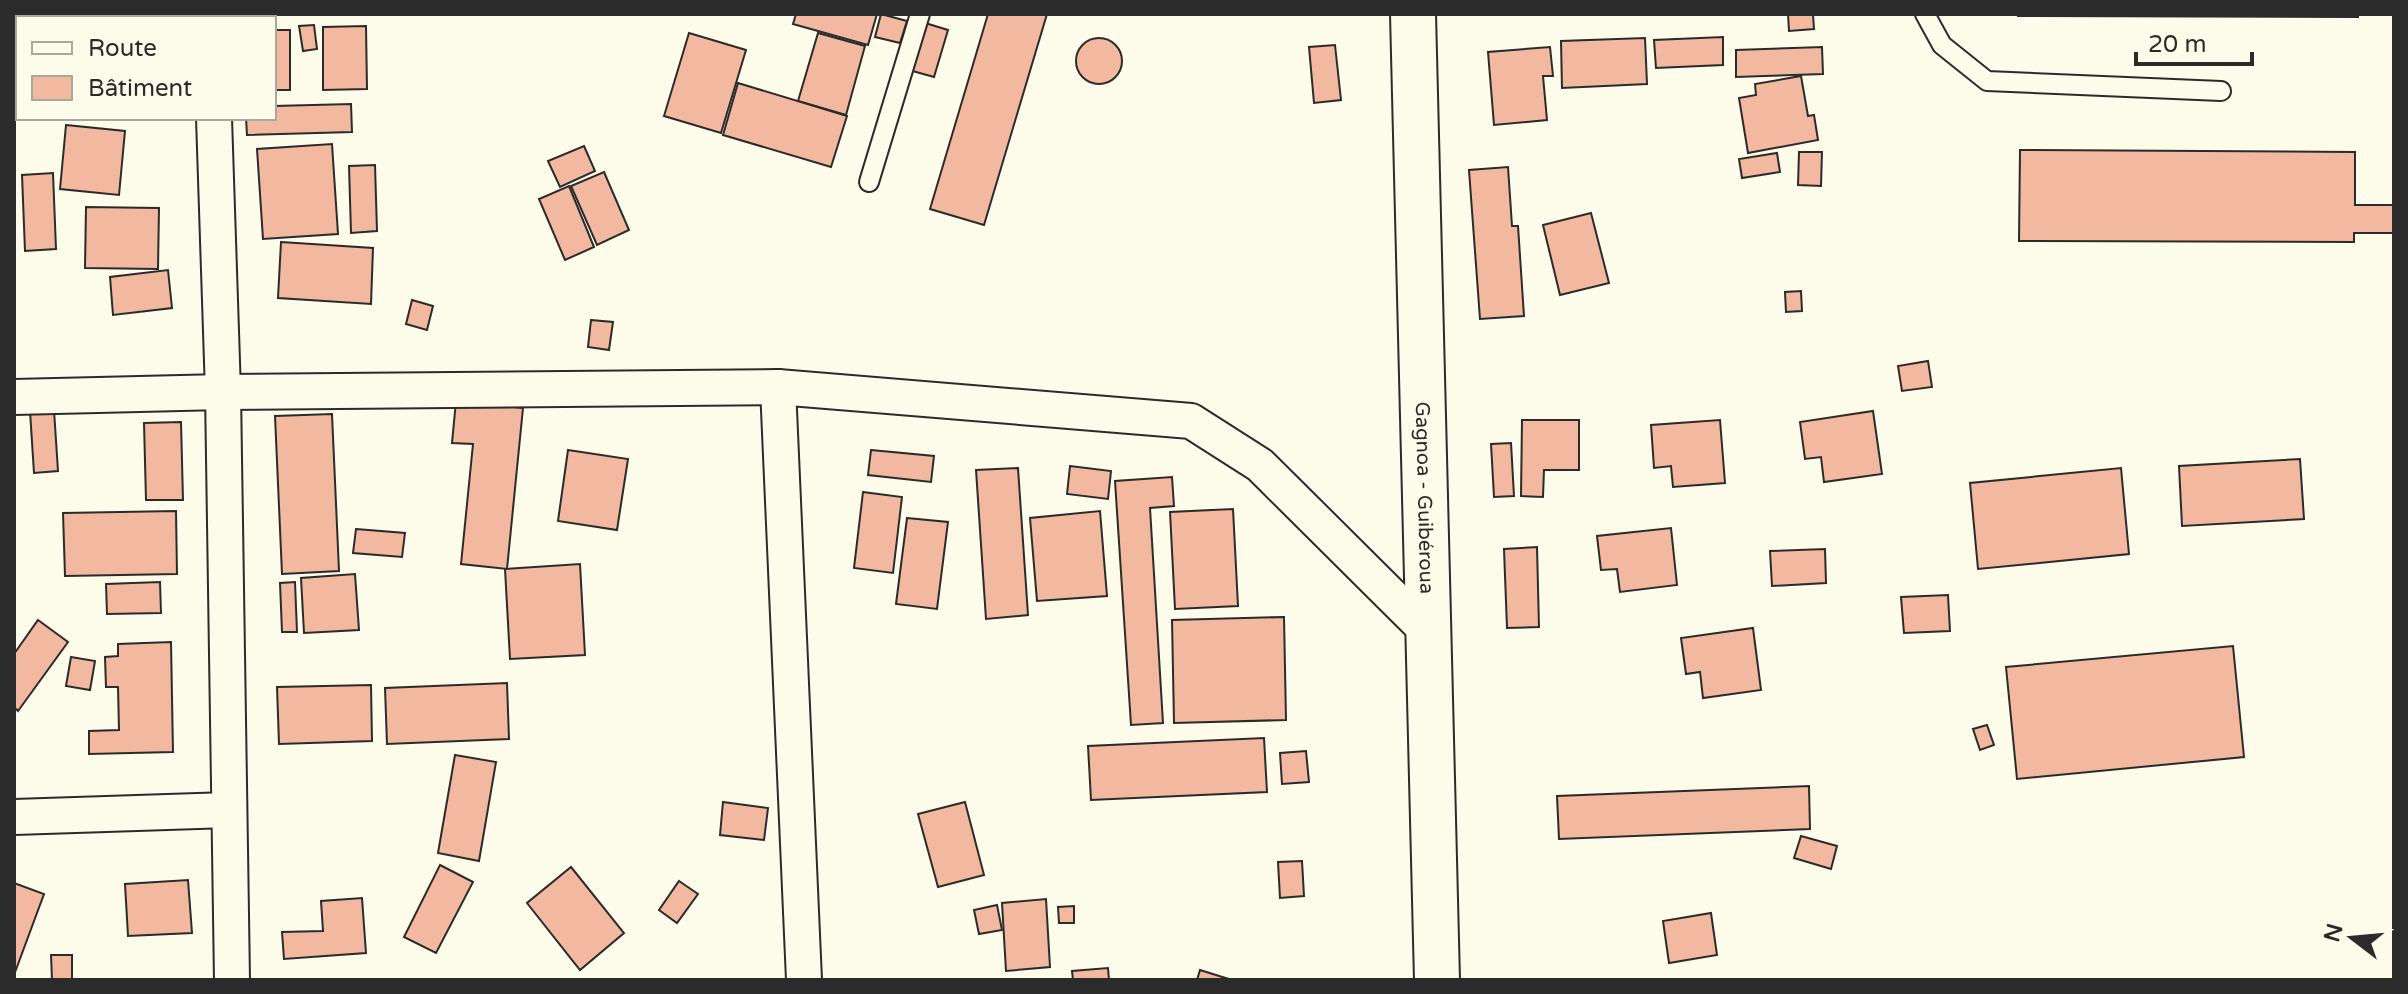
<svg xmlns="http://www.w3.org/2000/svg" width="2408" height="994" font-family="'Varela Round',sans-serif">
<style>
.building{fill:#f2b8a0;stroke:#2b2b2b;stroke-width:2}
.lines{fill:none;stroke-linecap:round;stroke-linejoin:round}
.lane-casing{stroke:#2b2b2b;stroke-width:22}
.street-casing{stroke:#2b2b2b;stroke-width:38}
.primary-casing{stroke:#2b2b2b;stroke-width:48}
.lane{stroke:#fdfbea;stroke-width:18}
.street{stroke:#fdfbea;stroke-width:34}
.primary{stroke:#fdfbea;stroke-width:44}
.labels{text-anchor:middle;stroke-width:6;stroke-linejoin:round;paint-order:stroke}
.street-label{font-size:20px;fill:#2b2b2b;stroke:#fdfbea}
</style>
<rect width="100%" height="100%" fill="#fdfbea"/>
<g class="building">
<path d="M76,14H141L142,18H76Z"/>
<path d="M796,14H877L868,45L793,24Z"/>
<path d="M881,14L907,21L900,43L875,37Z"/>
<path d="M988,14H1047L984,225L930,209Z"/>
<path d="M1788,14H1813L1814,29L1789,31Z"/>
<path d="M2018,14H2358V17L2018,16Z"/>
<path d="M922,22L948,30L934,77L909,70Z"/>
<path d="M314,25L317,49L303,51L299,26Z"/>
<path d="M366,26L367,89L323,90V27Z"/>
<rect x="274" y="30" width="16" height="60"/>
<path d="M689,33L746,50L721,133L664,116Z"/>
<path d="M818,33L865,46L846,115L798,101Z"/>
<path d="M1723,37V65L1656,68L1654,40Z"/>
<circle cx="1099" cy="61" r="23"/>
<path d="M1645,38L1647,84L1562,88L1561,41Z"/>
<path d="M1335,45L1341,100L1314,103L1309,47Z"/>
<path d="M1550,47L1553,76H1543L1547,120L1494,125L1488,52Z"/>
<path d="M1822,47L1823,74L1736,77V50Z"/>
<path d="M1801,76L1808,116L1814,115L1818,140L1748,153L1739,98L1756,95L1755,84Z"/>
<path d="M738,83L847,116L831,167L723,135Z"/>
<path d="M351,104L352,132L247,135L246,118H274V106Z"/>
<path d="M66,125L125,131L119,195L60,189Z"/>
<path d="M332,144L338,234L263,239L257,149Z"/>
<path d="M584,146L595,171L560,187L548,161Z"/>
<path d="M2020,150L2355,152V205H2394V233H2354V242L2019,241Z"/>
<path d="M1799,152H1822L1821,186L1798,185Z"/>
<path d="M1777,153L1780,172L1742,178L1739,159Z"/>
<path d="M375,165L377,231L351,233L349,166Z"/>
<path d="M1508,167L1512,226H1518L1524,316L1480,319L1469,170Z"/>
<path d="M604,172L629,230L597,245L571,186Z"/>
<path d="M53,173L56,249L25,251L22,175Z"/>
<path d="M569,186L594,247L565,260L539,199Z"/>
<path d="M86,207L159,208L158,269L85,268Z"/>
<path d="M1591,213L1609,283L1560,295L1543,225Z"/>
<path d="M281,242L373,248L371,304L278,298Z"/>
<path d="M168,270L172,308L113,315L110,277Z"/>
<path d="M1801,291L1802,311L1786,312L1785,292Z"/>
<path d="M412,300L433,306L427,330L406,324Z"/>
<path d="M591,320L613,322L609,350L588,347Z"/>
<path d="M1928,361L1932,387L1902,391L1898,366Z"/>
<path d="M456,401L523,408L507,569L461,564L473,444L452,443Z"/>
<path d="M54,410L58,471L34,473L30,411Z"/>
<path d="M1873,411L1882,474L1824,482L1821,457L1805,459L1800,422Z"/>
<path d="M332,414L339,571L282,574L275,416Z"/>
<path d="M1522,420H1579V470H1544L1543,497L1521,496Z"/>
<path d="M1720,420L1725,483L1673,487L1671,466L1654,468L1651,425Z"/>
<path d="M181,422L183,500H146L144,423Z"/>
<path d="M1511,443L1514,496L1494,497L1491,444Z"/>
<path d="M568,450L628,459L617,530L558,521Z"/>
<path d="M871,450L934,456L931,482L868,475Z"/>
<path d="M2300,459L2304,519L2182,526L2179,466Z"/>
<path d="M1070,466L1111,471L1108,499L1067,494Z"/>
<path d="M1018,468L1028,615L986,619L976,470Z"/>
<path d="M2121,468L2129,554L1978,569L1970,483Z"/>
<path d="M1172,477L1174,506L1150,508L1163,723L1131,725L1115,481Z"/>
<path d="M863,492L902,497L893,573L854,568Z"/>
<path d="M1233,509L1238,606L1175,609L1170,512Z"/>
<path d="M176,511L177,574L65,576L63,513Z"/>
<path d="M1100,511L1107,596L1037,601L1030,518Z"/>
<path d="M907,518L948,522L937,609L896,604Z"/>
<path d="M1671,528L1677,585L1620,592L1617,569L1601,570L1597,536Z"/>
<path d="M356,529L405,533L402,557L353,553Z"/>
<path d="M1537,547L1539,627L1507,628L1504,549Z"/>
<path d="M1825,549L1826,583L1772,586L1770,551Z"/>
<path d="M580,564L585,655L510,659L505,569Z"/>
<path d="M355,574L359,630L304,633L301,578Z"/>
<path d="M160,582L161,613L107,614L106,584Z"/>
<path d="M295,582L297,632H282L280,583Z"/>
<path d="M1948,595L1950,631L1904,633L1901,597Z"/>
<path d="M1284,617L1286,720L1174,723L1172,620Z"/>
<path d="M38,620L68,642L18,711L14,707V654Z"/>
<path d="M1753,628L1761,690L1703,698L1700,672L1686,674L1681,638Z"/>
<path d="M171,642L173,752L89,754V731L119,730L118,687H106L105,657L118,656V644Z"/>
<path d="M2233,646L2244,757L2017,779L2006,667Z"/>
<path d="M71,657L95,661L90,690L66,686Z"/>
<path d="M507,683L509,739L387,744L385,688Z"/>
<path d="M371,685L372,741L279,744L277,687Z"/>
<path d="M1987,725L1994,745L1980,750L1973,729Z"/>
<path d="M1264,738L1267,792L1091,800L1088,746Z"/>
<path d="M1306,751L1309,782L1282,784L1280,753Z"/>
<path d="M455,755L496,762L479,861L438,853Z"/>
<path d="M1809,786L1810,829L1559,839L1557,796Z"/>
<path d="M723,802L768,808L764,840L720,835Z"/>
<path d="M965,802L984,875L938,887L918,814Z"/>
<path d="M1801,836L1837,846L1831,869L1794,858Z"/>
<path d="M1302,861L1304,896L1280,898L1278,862Z"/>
<path d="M440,865L473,882L436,953L404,937Z"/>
<path d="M571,867L624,933L580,970L527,903Z"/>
<path d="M188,880L192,933L128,936L125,884Z"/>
<path d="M679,881L698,894L677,923L659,910Z"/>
<path d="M14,883L44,894L14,975Z"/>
<path d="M362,898L366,953L284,959L282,932L323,931L321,901Z"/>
<path d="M1046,899L1050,967L1006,971L1002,903Z"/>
<path d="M997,905L1002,930L979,934L974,910Z"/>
<path d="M1074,906V923H1059L1058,907Z"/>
<path d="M1711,913L1717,955L1669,963L1663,921Z"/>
<path d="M51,955H72V980H52Z"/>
<path d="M1108,968L1109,980H1073L1072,971Z"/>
<path d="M1200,970L1232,980H1197Z"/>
</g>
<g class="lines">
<g class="lane-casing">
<g id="lane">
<path d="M1925,14L1942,45L1987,81L2221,91"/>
<path d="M869,182L920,14"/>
</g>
</g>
<g class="street-casing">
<g id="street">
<path d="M211,14V18"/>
<path d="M214,118L223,392L232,980"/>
<path d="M778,387L804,980"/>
<path d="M14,397L223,392L778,387L1191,421L1260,465L1427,631"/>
<path d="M14,817L229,810"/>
</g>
</g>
<g class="primary-casing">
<g id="primary">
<path id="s1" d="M1413,14L1437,980"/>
</g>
</g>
<use href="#lane" class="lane"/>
<use href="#street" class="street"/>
<use href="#primary" class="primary"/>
</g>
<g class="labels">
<g class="street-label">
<text dy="7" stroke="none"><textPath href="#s1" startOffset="484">Gagnoa - Guibéroua</textPath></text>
</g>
</g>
<rect width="2408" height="994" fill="none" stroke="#2b2b2b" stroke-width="32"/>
<rect x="16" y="16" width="260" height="104" fill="#fdfbea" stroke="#a9a89e" stroke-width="2"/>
<rect x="32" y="42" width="40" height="12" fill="#fdfbea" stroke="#a9a89e" stroke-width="2"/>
<text x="88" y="56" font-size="24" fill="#2b2b2b">Route</text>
<rect x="32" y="76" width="40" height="24" fill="#f2b8a0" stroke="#a9a89e" stroke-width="2"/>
<text x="88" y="96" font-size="24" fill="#2b2b2b">Bâtiment</text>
<g transform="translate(2352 938) rotate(286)" stroke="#fdfbea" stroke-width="6" paint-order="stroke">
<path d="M0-6L14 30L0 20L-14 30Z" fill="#2b2b2b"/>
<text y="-12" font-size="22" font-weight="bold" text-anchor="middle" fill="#2b2b2b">N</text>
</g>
<path d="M2136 52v12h116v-12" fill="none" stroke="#2b2b2b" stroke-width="4"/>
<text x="2148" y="52" font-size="24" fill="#2b2b2b" stroke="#fdfbea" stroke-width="6" paint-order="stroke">20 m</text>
</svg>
